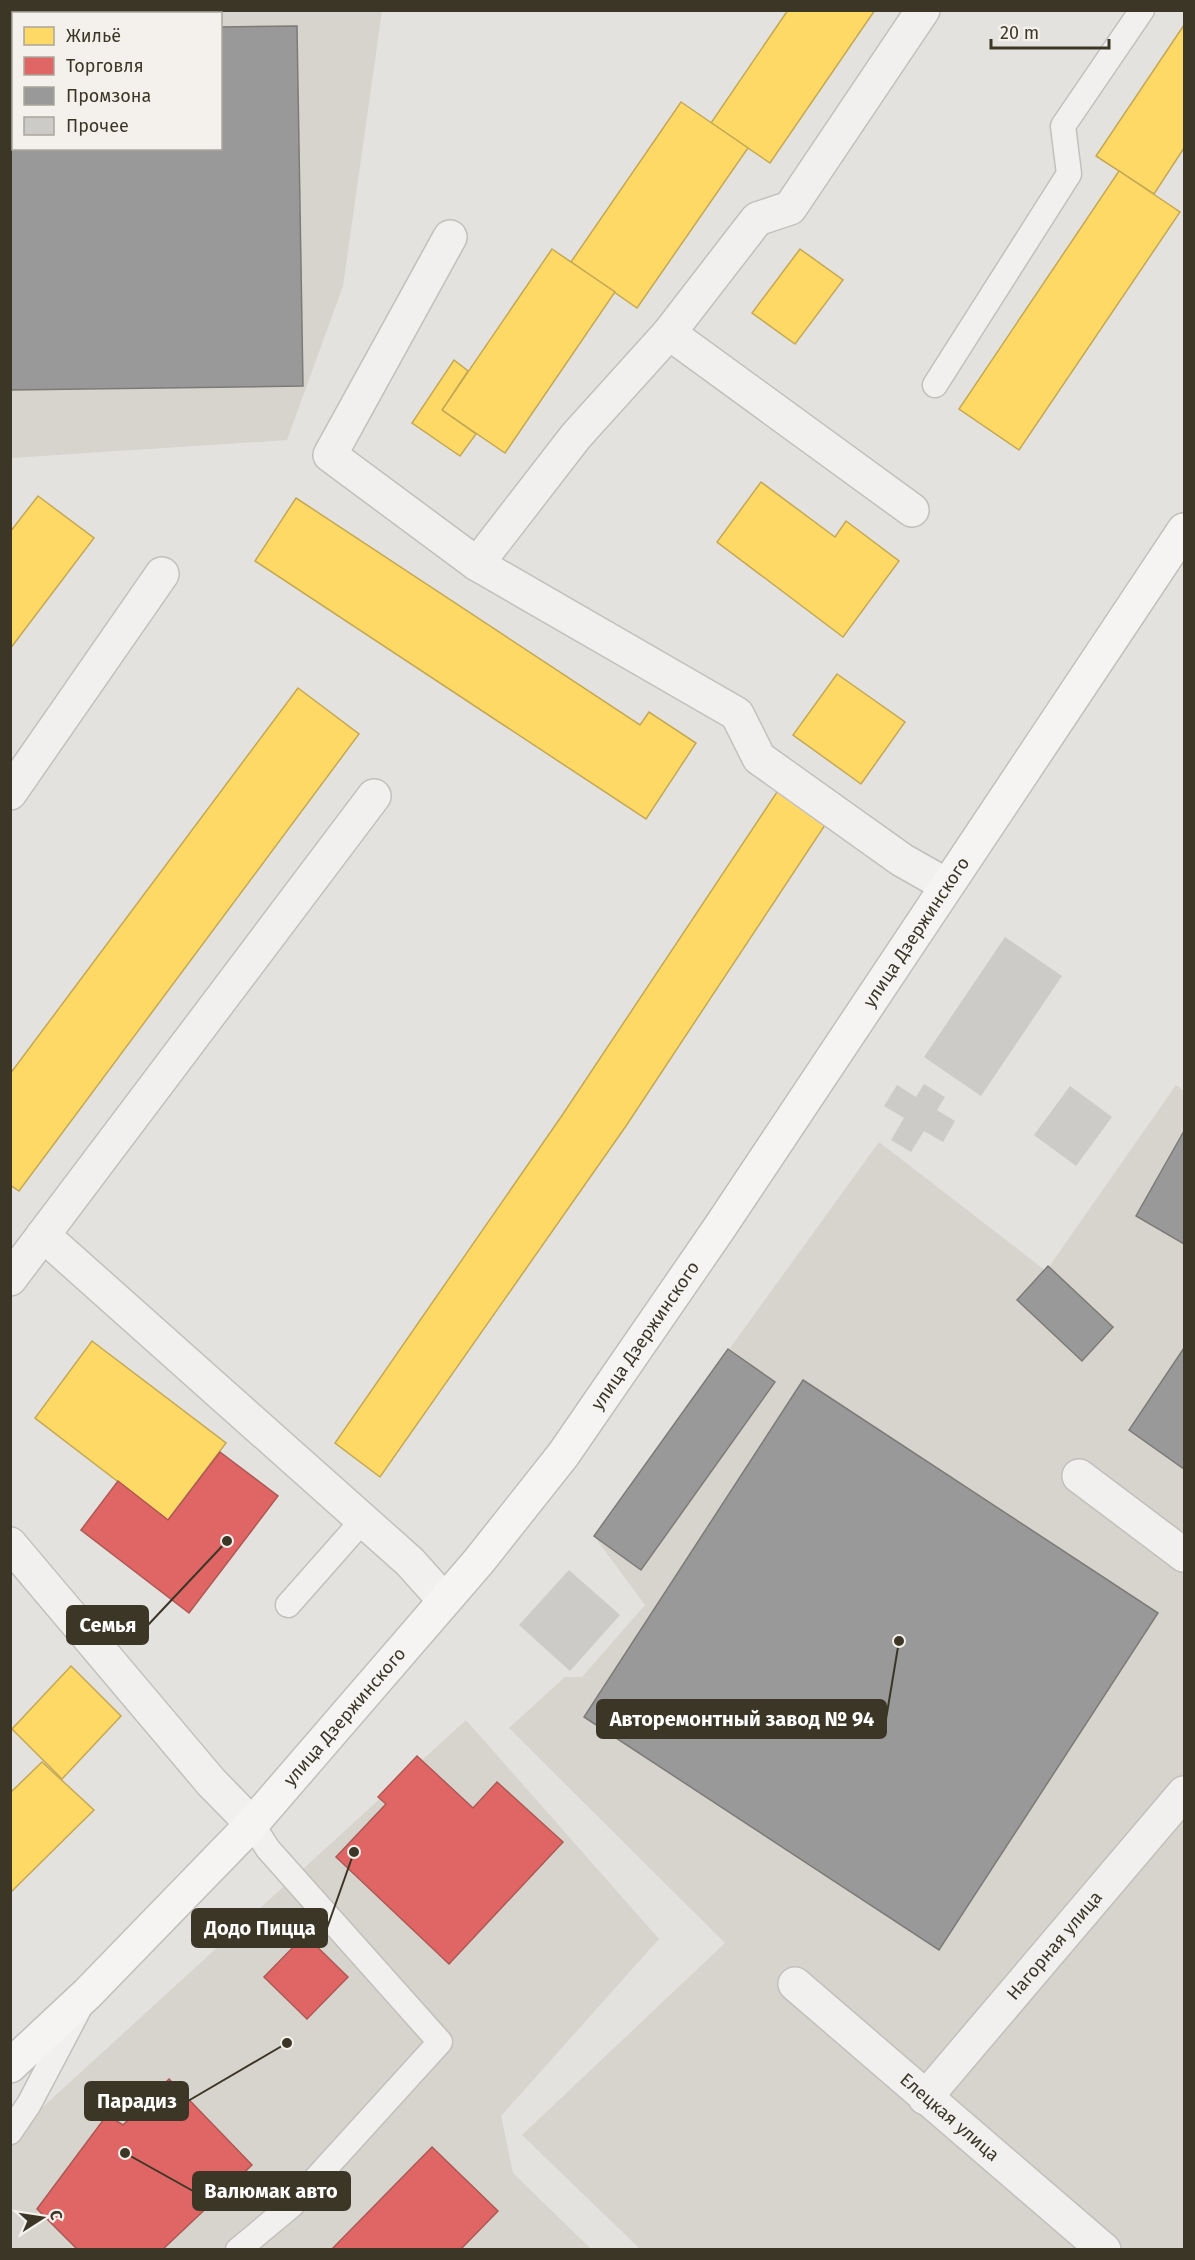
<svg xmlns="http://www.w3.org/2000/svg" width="1195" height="2260" font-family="'Fira Sans',sans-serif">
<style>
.built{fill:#d7d3cd;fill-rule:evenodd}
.homes{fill:#ffd966;stroke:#c4a853;stroke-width:1.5}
.shops{fill:#e06666;stroke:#af5853;stroke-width:1.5}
.industry{fill:#999;stroke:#7d7b77;stroke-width:1.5}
.building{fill:#cccbc7}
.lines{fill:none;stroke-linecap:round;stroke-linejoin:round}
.lane-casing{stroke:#c2c0bd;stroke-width:27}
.street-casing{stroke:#c2c0bd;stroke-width:36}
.primary-casing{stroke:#c1bfbc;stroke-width:36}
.lane{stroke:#f1f0ee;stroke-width:24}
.street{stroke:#f1f0ee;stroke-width:33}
.primary{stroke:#f5f4f3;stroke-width:33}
.labels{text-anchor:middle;stroke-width:6;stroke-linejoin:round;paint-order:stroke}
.street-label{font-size:18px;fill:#3c3627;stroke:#f4f1ec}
.leader{fill:none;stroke:#3c3627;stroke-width:2}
.callout-dot{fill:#3c3627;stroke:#f4f1ec;stroke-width:2}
.callout{fill:#3c3627;stroke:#3c3627;stroke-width:2}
.callout-label{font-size:20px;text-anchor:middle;font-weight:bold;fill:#fff}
</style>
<rect width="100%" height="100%" fill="#e4e2df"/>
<g class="built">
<path d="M11,11H382L343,286L287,440L11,458ZM14,14H220V148H14Z"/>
<path d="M1176,1085L1184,1091V2249H640L522,2135L725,1943L509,1728L565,1677H582L645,1605L594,1536L879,1142L1046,1271Z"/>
<path d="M466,1720L659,1939L501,2116L513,2173L591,2249L11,2250V2136Z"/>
</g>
<g class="homes">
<path d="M788,10H875L770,163L711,123Z"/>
<path d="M1184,25V148L1154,194L1096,156Z"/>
<path d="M681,102L748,148L637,308L571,262Z"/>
<path d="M1119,171L1180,212L1019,450L959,409Z"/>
<path d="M552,249L615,292L505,453L442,410Z"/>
<path d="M800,249L843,280L795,344L752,313Z"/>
<path d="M454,360L468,371L442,410L476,434L460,456L412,423Z"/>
<path d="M761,482L835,537L846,521L899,561L843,637L717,542Z"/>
<path d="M38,496L94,538L10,649V532Z"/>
<path d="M296,498L640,725L649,712L696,743L646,819L255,561Z"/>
<path d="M837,674L905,722L861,784L793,735Z"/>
<path d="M298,688L359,734L19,1191L10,1185V1074Z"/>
<path d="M779,789L827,822L626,1126L380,1477L335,1443L563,1114Z"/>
<path d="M92,1341L226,1443L168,1520L35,1418Z"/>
<path d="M71,1666L121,1716L62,1779L12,1729Z"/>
<path d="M42,1762L94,1810L10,1893V1793Z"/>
</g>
<g class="shops">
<path d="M220,1452L278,1496L189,1613L81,1530L118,1481L168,1520Z"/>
<path d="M417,1756L473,1808L497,1782L563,1842L449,1964L336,1857L386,1804L378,1797Z"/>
<path d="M305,1935L348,1977L307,2019L264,1977Z"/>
<path d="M169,2079L252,2165L162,2250H78L37,2209L107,2115L123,2125Z"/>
<path d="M432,2147L498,2211L460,2250H331Z"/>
</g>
<g class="industry">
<path d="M297,26L303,386L10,390V30H14V148H220V27Z"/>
<path d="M1184,1131V1244L1136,1216Z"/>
<path d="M1048,1266L1113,1327L1082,1361L1017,1300Z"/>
<path d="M1184,1348V1469L1129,1430Z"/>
<path d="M728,1349L775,1382L641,1570L594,1536Z"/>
<path d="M803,1380L1158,1613L939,1950L584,1717Z"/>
</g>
<g class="building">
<path d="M1005,937L1062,976L981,1096L924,1057Z"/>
<path d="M924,1084L945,1097L937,1110L955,1121L943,1142L924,1131L911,1152L891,1140L904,1118L884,1106L897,1085L916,1097Z"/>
<path d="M1070,1086L1112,1117L1076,1166L1034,1135Z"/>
<path d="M569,1570L620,1615L570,1671L519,1625Z"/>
</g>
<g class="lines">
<g class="lane-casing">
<g id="lane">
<path d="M935,385L1069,174L1063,126L1142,10"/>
<path d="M288,1605L363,1520"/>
<path d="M10,2132L29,2104L78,2011"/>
<path d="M238,2250L292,2205L440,2042L268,1849L252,1824"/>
</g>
</g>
<g class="street-casing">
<g id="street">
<path d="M923,10L790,208L757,219L669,333L576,436L477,564L737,714L759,758L902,860L946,885"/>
<path d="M450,237L330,455L477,564"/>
<path d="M669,333L912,510"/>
<path d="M10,793L162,574"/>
<path d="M43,1235L410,1562L444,1600"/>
<path d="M10,1279L374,796"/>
<path d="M1079,1476L1184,1555"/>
<path d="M10,1544L211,1782L252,1824"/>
<path id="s1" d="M795,1984L1104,2250"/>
<path id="s2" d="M925,2098L1184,1793"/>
</g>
</g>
<g class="primary-casing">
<g id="primary">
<path id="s3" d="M10,2066L87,1994L252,1824L479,1561L563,1455L720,1227L1184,530"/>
</g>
</g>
<use href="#lane" class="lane"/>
<use href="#street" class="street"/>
<use href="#primary" class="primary"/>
</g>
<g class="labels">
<g class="street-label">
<text dy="6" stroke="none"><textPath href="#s3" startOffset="1456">улица Дзержинского</textPath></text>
<text dy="6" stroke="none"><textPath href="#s3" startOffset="970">улица Дзержинского</textPath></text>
<text dy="6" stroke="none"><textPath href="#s3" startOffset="484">улица Дзержинского</textPath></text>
<text dy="6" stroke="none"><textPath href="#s2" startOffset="200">Нагорная улица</textPath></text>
<text dy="6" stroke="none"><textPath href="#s1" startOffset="204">Елецкая улица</textPath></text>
</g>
</g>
<path class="leader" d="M227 1541L148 1625M899 1641L886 1719M354 1852L327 1928M287 2043L188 2101M125 2153L193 2191"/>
<g class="callout-dot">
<circle cx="227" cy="1541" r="6"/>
<circle cx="899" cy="1641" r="6"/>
<circle cx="354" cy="1852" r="6"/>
<circle cx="287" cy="2043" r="6"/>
<circle cx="125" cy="2153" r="6"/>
</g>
<g class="callout">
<rect x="67" y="1606" width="81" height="38" rx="6"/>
<rect x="597" y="1700" width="289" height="38" rx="6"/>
<rect x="192" y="1909" width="135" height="38" rx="6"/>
<rect x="85" y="2082" width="103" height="38" rx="6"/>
<rect x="193" y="2172" width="157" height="38" rx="6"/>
</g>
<g class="callout-label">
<text x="108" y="1632">Семья</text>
<text x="742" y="1726">Авторемонтный завод № 94</text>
<text x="260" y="1935">Додо Пицца</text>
<text x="137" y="2108">Парадиз</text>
<text x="271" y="2198">Валюмак авто</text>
</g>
<rect width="1195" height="2260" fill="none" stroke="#3c3627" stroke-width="24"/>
<rect x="12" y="12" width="210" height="138" fill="#f4f1ec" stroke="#aaa69d" stroke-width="1.5"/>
<rect x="24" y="27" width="30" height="18" fill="#ffd966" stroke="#aaa69d" stroke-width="1.5"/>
<text x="66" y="42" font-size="18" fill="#3c3627">Жильё</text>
<rect x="24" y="57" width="30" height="18" fill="#e06666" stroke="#aaa69d" stroke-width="1.5"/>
<text x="66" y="72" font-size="18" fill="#3c3627">Торговля</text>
<rect x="24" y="87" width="30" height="18" fill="#999999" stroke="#aaa69d" stroke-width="1.5"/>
<text x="66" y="102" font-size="18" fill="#3c3627">Промзона</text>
<rect x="24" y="117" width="30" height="18" fill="#cccbc7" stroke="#aaa69d" stroke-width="1.5"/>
<text x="66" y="132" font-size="18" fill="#3c3627">Прочее</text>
<g transform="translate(42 2218) rotate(78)" stroke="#f4f1ec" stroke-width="4.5" paint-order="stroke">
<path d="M0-4.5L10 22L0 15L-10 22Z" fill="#3c3627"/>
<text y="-9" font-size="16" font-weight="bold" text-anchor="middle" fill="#3c3627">С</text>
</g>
<path d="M991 39v9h118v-9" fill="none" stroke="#3c3627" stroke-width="3"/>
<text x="1000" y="39" font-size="18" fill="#3c3627" stroke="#f4f1ec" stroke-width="4.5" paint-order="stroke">20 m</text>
</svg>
